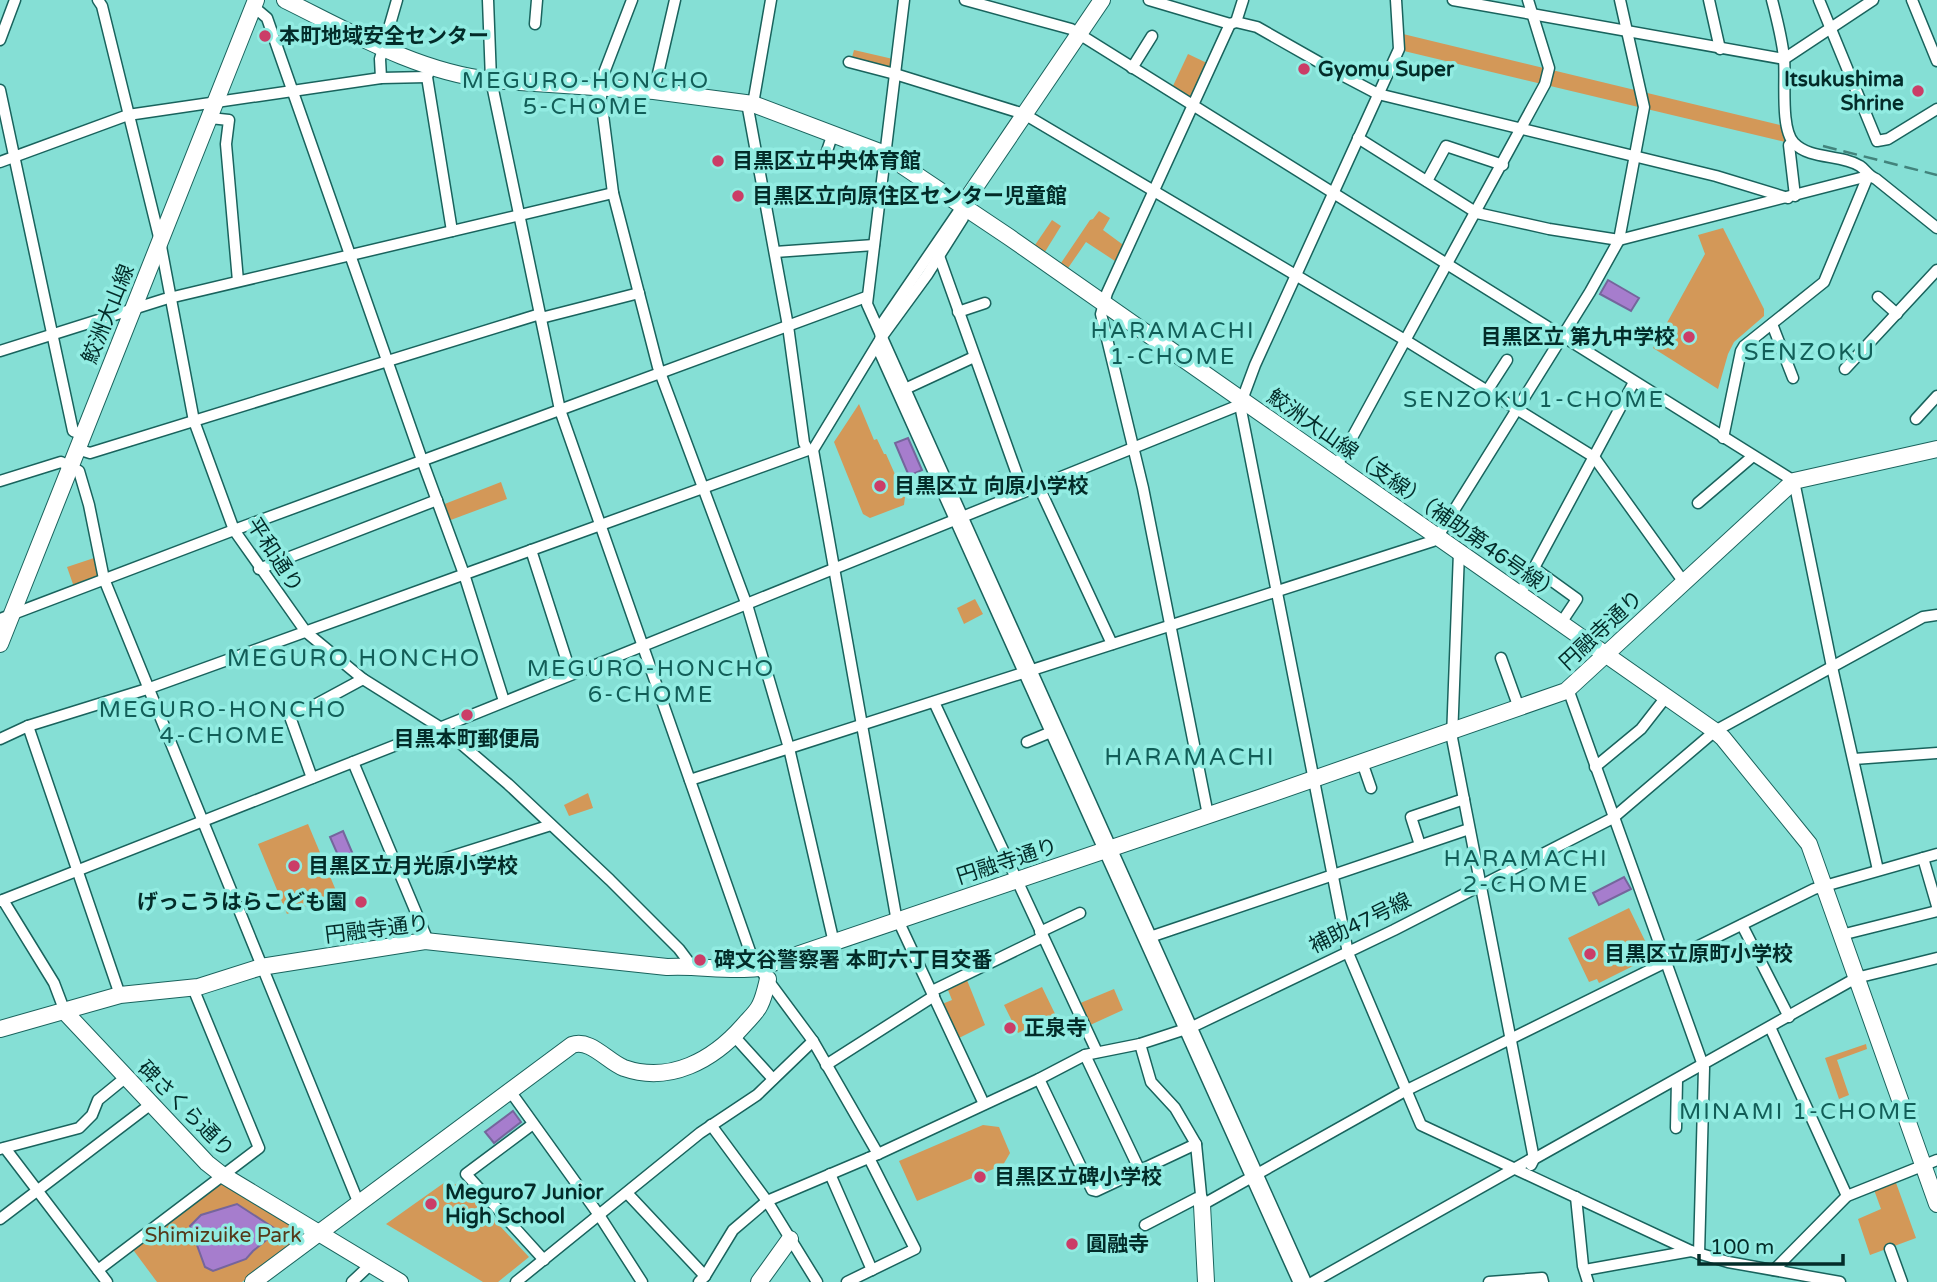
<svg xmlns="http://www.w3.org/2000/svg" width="1937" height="1282" font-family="'Varela Round','Noto Sans JP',sans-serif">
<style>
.green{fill:#d39858}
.water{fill:#a67dcd;stroke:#75659c;stroke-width:2}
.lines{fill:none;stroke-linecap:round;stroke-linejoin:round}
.street-casing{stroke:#19635d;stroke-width:13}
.secondary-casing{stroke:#19635d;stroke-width:18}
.street{stroke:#fff;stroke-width:10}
.secondary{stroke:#fff;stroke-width:16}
.rail{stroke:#42837c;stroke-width:2.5;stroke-dasharray:14 7;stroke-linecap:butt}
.poi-dot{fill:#cb3d67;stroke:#92ece2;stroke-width:2.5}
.labels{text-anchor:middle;stroke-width:7;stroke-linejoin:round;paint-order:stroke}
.poi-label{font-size:21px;font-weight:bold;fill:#032c29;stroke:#92ece2;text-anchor:start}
.street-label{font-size:21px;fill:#032c29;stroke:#92ece2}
.park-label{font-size:21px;fill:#553919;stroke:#92ece2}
.neighbourhood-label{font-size:23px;letter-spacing:2px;fill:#125e58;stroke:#92ece2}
.quarter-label{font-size:24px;letter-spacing:2px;fill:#125e58;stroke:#92ece2}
</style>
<rect width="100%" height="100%" fill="#85dfd5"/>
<g class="green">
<path d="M1403,34L1784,126L1785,142L1404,51Z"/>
<path d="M854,50L893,59L892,71L851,61Z"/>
<path d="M1188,54L1207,63L1190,99L1172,88Z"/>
<path d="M1099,211L1110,218L1103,230L1126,247L1118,263L1086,242L1066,271L1059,266L1090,220L1093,219Z"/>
<path d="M1052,220L1061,226L1043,255L1033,248Z"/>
<path d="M1723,228L1764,309V316L1734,342L1728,354L1718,389L1653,348L1705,254L1698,235Z"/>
<path d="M859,404L874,440L877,439L884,454H886L905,497L904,505L870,518L863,514L834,442Z"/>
<path d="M501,482L507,499L448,521L442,505Z"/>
<path d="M97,557L100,577L74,587L67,567Z"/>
<path d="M975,599L983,614L964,624L957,608Z"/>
<path d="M588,793L593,808L569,816L564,805Z"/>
<path d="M308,824L337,893L287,914L258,844Z"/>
<path d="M1629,908L1650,951L1647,959L1599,983L1597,979L1589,982L1568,938Z"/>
<path d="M967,980L985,1025L957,1039L942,1004L952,1000L948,990Z"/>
<path d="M1042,987L1059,1022L1040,1031L1037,1024L1018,1033L1004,1005Z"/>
<path d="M1114,989L1123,1010L1088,1026L1078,1004Z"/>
<path d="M1866,1044L1867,1049L1837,1060L1849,1095L1839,1099L1825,1058Z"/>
<path d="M983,1125L999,1127L1010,1153L1003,1165L917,1201L899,1161Z"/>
<path d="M221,1176L292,1224L294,1244L242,1282H157L131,1247Z"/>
<path d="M448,1180L454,1185L459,1182L529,1257L498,1282H483L386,1224Z"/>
<path d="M1895,1180L1916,1238L1870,1255L1858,1219L1881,1209L1873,1187Z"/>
</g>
<g class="water">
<path d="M1608,280L1639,298L1631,311L1600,294Z"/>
<path d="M908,438L922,470L909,476L895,443Z"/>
<path d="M343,831L357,864L344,869L330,837Z"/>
<path d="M1624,877L1631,889L1599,905L1593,893Z"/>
<path d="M513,1111L521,1122L494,1143L485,1132Z"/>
<path d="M237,1204L274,1228L270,1237L253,1251L246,1259L213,1271L205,1267L190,1226L201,1215Z"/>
</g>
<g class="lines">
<g class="street-casing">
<g id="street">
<path d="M98,0L102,6L160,241L194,421L234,530L306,632L363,679L446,731L508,784L610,880L679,949L691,965"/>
<path d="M488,0L491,80L560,410L753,960L813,1041L878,1154"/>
<path d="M632,0L602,78L601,99L613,193L658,367L748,608L789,748L834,943"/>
<path d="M904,0L867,304L1306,1282"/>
<path d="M965,0L1071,29L1794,481L1832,667L1878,870"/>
<path d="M1149,0L1230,24L1236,22L1257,27L1338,73L1378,94L1716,176L1788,198"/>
<path d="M1396,0L1399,49L1255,365L1242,400L1241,410L1348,953L1421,1125L1691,1251L1728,1262L1840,1282"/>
<path d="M1453,0L1784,59L1873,0"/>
<path d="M1709,0L1720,49"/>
<path d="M1772,0C1777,19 1782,38 1784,58C1786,79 1780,129 1794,143C1810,160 1841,154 1860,166C1866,170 1868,176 1876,179L1937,228"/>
<path d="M1819,0L1877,141L1888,139L1937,109"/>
<path d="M1912,0L1937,61"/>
<path d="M254,7L267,18L281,58L422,460L464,574L504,701"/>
<path d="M1236,22L1243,0"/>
<path d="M535,24L537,0"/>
<path d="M0,40L15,0"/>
<path d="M849,62L895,74L1024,114L1405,340L1594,457L1683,581"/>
<path d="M1132,68L1152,36"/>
<path d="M429,72L427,77L452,231"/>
<path d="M381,78L380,59L397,0"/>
<path d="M0,90L73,431L83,435"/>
<path d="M654,91L675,0"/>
<path d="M747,103L788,326L804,443L808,450"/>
<path d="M753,104L771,0"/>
<path d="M210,118L229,120L226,144L238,281"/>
<path d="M1358,138L1477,213L1549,229L1619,240L1868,176"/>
<path d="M1789,145L1795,196"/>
<path d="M0,162L128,115L381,78L427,77"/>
<path d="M758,166L825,157L833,133"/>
<path d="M1427,181L1446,146L1503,165"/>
<path d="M963,205L881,325L880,353L1298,1281"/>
<path d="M964,210L963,218L927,275L881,338L813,450L896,916L984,1104"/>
<path d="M775,252L874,245"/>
<path d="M939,256L1023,491"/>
<path d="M1878,297L1897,314"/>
<path d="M958,312L985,303"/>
<path d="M541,318L639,293"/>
<path d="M1772,324L1793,378"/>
<path d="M0,351L165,299L613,193"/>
<path d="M1845,369L1937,270"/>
<path d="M905,389L974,357"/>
<path d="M1487,391L1507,360"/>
<path d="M1916,419L1937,396"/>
<path d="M1723,438L1741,351L1744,346L1824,282L1868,176"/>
<path d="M77,449L90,453L540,314"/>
<path d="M1336,467L1545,84L1549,68L1528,0"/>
<path d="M0,481L61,462L79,471L89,505L104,579L359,1204"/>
<path d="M1038,485L1112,644"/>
<path d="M1698,503L1753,456"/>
<path d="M531,550L571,674"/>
<path d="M1459,552L1452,738L1534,1159"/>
<path d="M1534,568L1577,599L1561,623"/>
<path d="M259,569L437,500"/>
<path d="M1520,594L1634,382"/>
<path d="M0,619L234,530L866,297"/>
<path d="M1501,658L1519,708"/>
<path d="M1568,689L1704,1068L1699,1254"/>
<path d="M934,702L1097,1052"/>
<path d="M28,726L120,995"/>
<path d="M0,739L28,726L147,689L808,450H813"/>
<path d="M1027,742L1051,732"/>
<path d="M1854,759L1937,753"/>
<path d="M353,762L428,941"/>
<path d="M1362,762L1371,788"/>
<path d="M1595,767L1641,729L1666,697"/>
<path d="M312,778L289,714L294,708L313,706L363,679"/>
<path d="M690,780L1433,541L1438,536L1590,292L1619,240L1644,107L1620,0"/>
<path d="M1208,815L1143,488L1101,314L1107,293L1230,24"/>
<path d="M1420,845L1411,817L1464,799"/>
<path d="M1923,858L1937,906"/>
<path d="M399,873L551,825"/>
<path d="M3,900L54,983L65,1012"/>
<path d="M0,901L442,727L1242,404"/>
<path d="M1742,925L1789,1017"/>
<path d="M1040,932L1080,913"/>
<path d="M1841,935L1937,911"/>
<path d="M1147,938L1469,829"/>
<path d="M932,991L1043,937"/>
<path d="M1770,1027L1847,1196"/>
<path d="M734,1036L773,1079"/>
<path d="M1140,1044L1151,1082L1175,1108L1196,1144L1202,1205L1405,1091L1814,889L1937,854"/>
<path d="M1085,1055L1140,1171"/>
<path d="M826,1065L934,996"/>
<path d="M1039,1079L1092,1190L1096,1191L1196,1144"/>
<path d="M510,1091L599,1215L642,1282"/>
<path d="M533,1124L466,1174L544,1260"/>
<path d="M711,1125L767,1201L817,1282"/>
<path d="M1676,1128L1677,1080"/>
<path d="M5,1148L107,1282"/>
<path d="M0,1149L79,1128L92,1115L98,1100L125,1078"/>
<path d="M1531,1165L1534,1159L1856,978L1937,958"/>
<path d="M830,1174L872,1270"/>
<path d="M627,1193L705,1276"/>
<path d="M1576,1197L1583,1266L1588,1282"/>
<path d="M0,1219L151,1104"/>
<path d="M1145,1225L1197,1198H1202"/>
<path d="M1890,1249L1902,1282"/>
<path d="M98,1270L259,1148L193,988"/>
<path d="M1585,1270L1691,1251"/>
<path d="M1774,1270L1847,1196L1937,1160"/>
<path d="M352,1282L370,1265"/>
<path d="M516,1282L700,1133L757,1095L813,1041"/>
<path d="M699,1282L705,1276L733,1230L767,1201L878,1154L1039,1079L1085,1055L1140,1044L1192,1027L1394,930L1613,818L1715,731L1923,617L1937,615"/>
<path d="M847,1282L915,1249L869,1158"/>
<path d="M1313,1282L1533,1158"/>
<path d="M1489,1282L1542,1278L1543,1282"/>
</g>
</g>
<g class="secondary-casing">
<g id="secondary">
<path d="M285,0C350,32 418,72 491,80L654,91L753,104L885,154L1009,237L1715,731L1723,738L1809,844L1937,1204"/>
<path d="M963,205L1102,0"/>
<path d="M0,644L256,0"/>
<path d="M65,1012L207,1163L221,1174L400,1282"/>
<path d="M0,1029L120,995L198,987L261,967L425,941L667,967C698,965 728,972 758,968L1262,797L1566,691L1794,481L1937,449"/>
<path d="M1202,1205L1206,1282"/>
<path d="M253,1282L572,1045C590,1038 608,1062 624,1068C670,1084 713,1060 743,1026C749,1019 757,1012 760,1005C764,997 766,987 768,979"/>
<path d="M759,1282L790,1239"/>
</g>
</g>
<use href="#street" class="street"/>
<use href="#secondary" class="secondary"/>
<path class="rail" d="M1823,146L1937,175"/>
</g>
<g class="poi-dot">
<circle cx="265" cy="36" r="7"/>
<circle cx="1304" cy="69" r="7"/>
<circle cx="1918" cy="91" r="7"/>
<circle cx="718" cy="161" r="7"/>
<circle cx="738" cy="196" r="7"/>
<circle cx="1689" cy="337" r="7"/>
<circle cx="880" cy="486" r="7"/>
<circle cx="467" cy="715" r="7"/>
<circle cx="294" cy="866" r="7"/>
<circle cx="361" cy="902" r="7"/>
<circle cx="1590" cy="954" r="7"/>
<circle cx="700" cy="960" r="7"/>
<circle cx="1010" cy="1028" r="7"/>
<circle cx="980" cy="1177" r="7"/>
<circle cx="431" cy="1204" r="7"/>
<circle cx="1072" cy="1244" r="7"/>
</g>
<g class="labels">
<g class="poi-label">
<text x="279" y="43">本町地域安全センター</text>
<text x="1318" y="76">Gyomu Super</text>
<text x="1904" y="86" text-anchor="end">Itsukushima<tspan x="1904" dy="24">Shrine</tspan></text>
<text x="732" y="168">目黒区立中央体育館</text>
<text x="752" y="203">目黒区立向原住区センター児童館</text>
<text x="1675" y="344" text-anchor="end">目黒区立 第九中学校</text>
<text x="894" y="493">目黒区立 向原小学校</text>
<text x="467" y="746" text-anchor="middle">目黒本町郵便局</text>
<text x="308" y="873">目黒区立月光原小学校</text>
<text x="347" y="909" text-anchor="end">げっこうはらこども園</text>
<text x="1604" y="961">目黒区立原町小学校</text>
<text x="714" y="967">碑文谷警察署 本町六丁目交番</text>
<text x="1024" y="1035">正泉寺</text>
<text x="994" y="1184">目黒区立碑小学校</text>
<text x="445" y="1199">Meguro7 Junior<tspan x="445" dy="24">High School</tspan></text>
<text x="1086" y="1251">圓融寺</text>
</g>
<g class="street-label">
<text transform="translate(108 314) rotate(-68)" y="7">鮫洲大山線</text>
<text transform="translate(1414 495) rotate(35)" y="7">鮫洲大山線（支線）（補助第46号線）</text>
<text transform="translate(275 555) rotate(57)" y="7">平和通り</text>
<text transform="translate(1601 630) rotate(-43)" y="7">円融寺通り</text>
<text transform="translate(1007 861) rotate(-18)" y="7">円融寺通り</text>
<text transform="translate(1360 923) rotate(-26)" y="7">補助47号線</text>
<text transform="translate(377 929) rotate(-7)" y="7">円融寺通り</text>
<text transform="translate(186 1109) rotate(45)" y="7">碑さくら通り</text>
</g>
<g class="park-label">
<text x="223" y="1242">Shimizuike Park</text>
</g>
<g class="neighbourhood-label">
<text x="586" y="88">MEGURO-HONCHO<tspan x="586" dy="26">5-CHOME</tspan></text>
<text x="1173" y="338">HARAMACHI<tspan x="1173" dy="26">1-CHOME</tspan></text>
<text x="1534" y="407">SENZOKU 1-CHOME</text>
<text x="651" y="676">MEGURO-HONCHO<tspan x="651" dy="26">6-CHOME</tspan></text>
<text x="223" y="717">MEGURO-HONCHO<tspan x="223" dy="26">4-CHOME</tspan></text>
<text x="1526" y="866">HARAMACHI<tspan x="1526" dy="26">2-CHOME</tspan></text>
<text x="1799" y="1119">MINAMI 1-CHOME</text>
</g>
<g class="quarter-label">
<text x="1810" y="360">SENZOKU</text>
<text x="354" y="666">MEGURO HONCHO</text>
<text x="1190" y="765">HARAMACHI</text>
</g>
</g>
<path d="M1699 1254v10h144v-10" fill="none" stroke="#032c29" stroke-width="3.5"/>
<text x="1710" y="1254" font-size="21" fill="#032c29" stroke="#92ece2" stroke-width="5" paint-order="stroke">100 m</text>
</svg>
